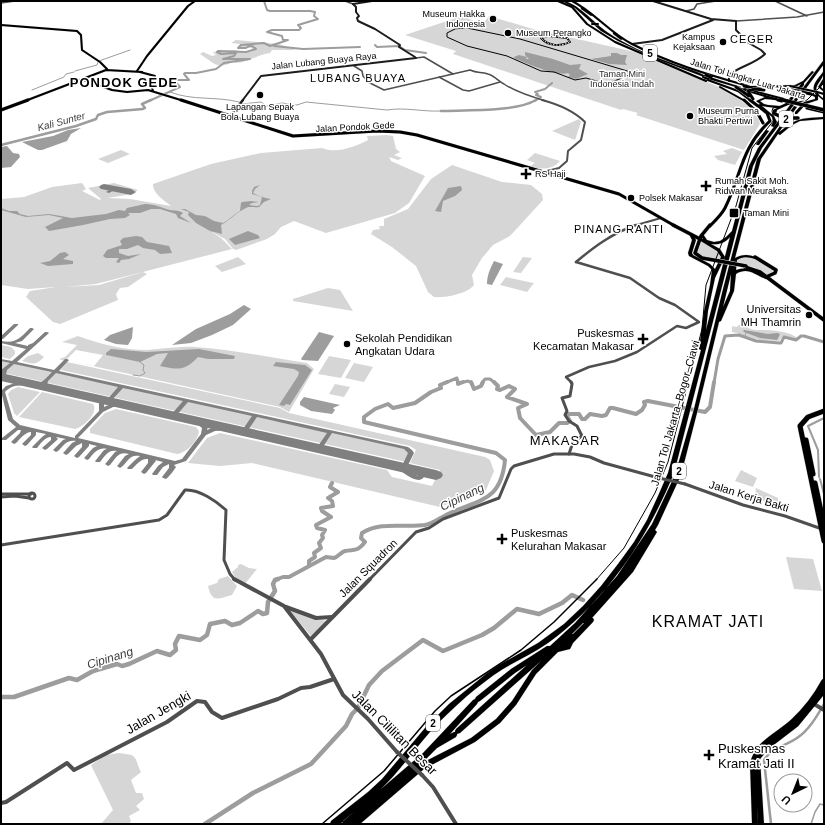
<svg xmlns="http://www.w3.org/2000/svg" width="825" height="825" font-family="Arial,sans-serif">
<style>
.green{fill:#d6d6d6}
.water{fill:#9d9d9d}
.lines{fill:none;stroke-linecap:round;stroke-linejoin:round}
.stream-far1{stroke:#9d9d9d;stroke-width:1}
.stream{stroke:#9d9d9d;stroke-width:1.5}
.canal-far1{stroke:#9d9d9d;stroke-width:2}
.canal{stroke:#9d9d9d;stroke-width:2.5}
.river-far4{stroke:#9d9d9d;stroke-width:2}
.river-far3{stroke:#9d9d9d;stroke-width:2.5}
.river-far2{stroke:#9d9d9d;stroke-width:3}
.river-far1{stroke:#9d9d9d;stroke-width:4}
.river{stroke:#9d9d9d;stroke-width:4.5}
.taxiway{fill:#808080;fill-rule:evenodd}
.runway{fill:#808080;fill-rule:evenodd}
.primary-far2-casing{stroke:#dbdbdb;stroke-width:2.5}
.primary-far1-casing{stroke:#dbdbdb;stroke-width:3.5}
.primary-casing{stroke:#dbdbdb;stroke-width:4.5}
.trunk-far1-casing{stroke:#dbdbdb;stroke-width:6}
.trunk-casing{stroke:#dbdbdb;stroke-width:7}
.motorway-casing{stroke:#dbdbdb;stroke-width:1}
.tertiary-far4{stroke:#4f4f4f;stroke-width:1.5}
.tertiary-far3{stroke:#4f4f4f;stroke-width:2}
.tertiary-far2{stroke:#4f4f4f;stroke-width:2.5}
.tertiary-far1{stroke:#4f4f4f;stroke-width:3}
.tertiary{stroke:#4f4f4f;stroke-width:4}
.secondary-far1{stroke:#1c1c1c;stroke-width:2}
.secondary{stroke:#1c1c1c;stroke-width:2.5}
.primary-far2{stroke:#000;stroke-width:2}
.primary-far1{stroke:#000;stroke-width:3}
.primary{stroke:#000;stroke-width:3.5}
.trunk-far1{stroke:#000;stroke-width:5}
.trunk{stroke:#000;stroke-width:6}
.motorway{fill:#000;fill-rule:evenodd}
.tram-far1{stroke:#000;stroke-width:1}
.tram{stroke:#000;stroke-width:1.5}
.rail-casing{stroke:#000;stroke-width:2}
.rail{stroke:#fff;stroke-width:1;stroke-dasharray:1.5;stroke-linecap:butt}
.primary-bridge-far1-casing{stroke:#dbdbdb;stroke-width:2.5;stroke-linecap:butt}
.primary-bridge-casing{stroke:#dbdbdb;stroke-width:4.5;stroke-linecap:butt}
.motorway-bridge-far1-casing{stroke:#dbdbdb;stroke-width:3.5;stroke-linecap:butt}
.motorway-bridge-casing{stroke:#dbdbdb;stroke-width:4;stroke-linecap:butt}
.tertiary-bridge-far1{stroke:#4f4f4f;stroke-width:3}
.tertiary-bridge{stroke:#4f4f4f;stroke-width:4}
.primary-bridge-far1{stroke:#000;stroke-width:2}
.primary-bridge{stroke:#000;stroke-width:3.5}
.motorway-bridge-far1{stroke:#000;stroke-width:3}
.motorway-bridge{stroke:#000;stroke-width:3.5}
.poi-dot{fill:#000;stroke:#fff;stroke-width:1.5}
.labels{text-anchor:middle;stroke-width:3;stroke-linejoin:round;paint-order:stroke}
.far-poi-label{font-size:9px;fill:#000;stroke:#fff;text-anchor:start}
.far-street-label{font-size:9px;fill:#000;stroke:#fff}
.far-park-label{font-size:9px;fill:#2d2d2d;stroke:#fff}
.shield{fill:#fff;stroke:#4c4c4c;stroke-width:1}
.shield-label{font-size:10px;font-weight:bold;fill:#000}
.far-water-label{font-size:10px;font-style:italic;fill:#3e3e3e;stroke:#fff}
.far-quarter-label{font-size:11px;letter-spacing:1px;fill:#000;stroke:#fff}
.poi-label{font-size:11px;fill:#000;stroke:#fff;text-anchor:end}
.street-label{font-size:11px;fill:#000;stroke:#fff}
.water-label{font-size:12px;font-style:italic;fill:#3e3e3e;stroke:#fff}
.far-district-label{font-size:13px;font-weight:bold;letter-spacing:1px;fill:#000;stroke:#fff}
.quarter-label{font-size:13px;letter-spacing:1px;fill:#000;stroke:#fff}
.near-street-label{font-size:13px;fill:#000;stroke:#fff}
.near-poi-label{font-size:13px;fill:#000;stroke:#fff;text-anchor:start}
.near-quarter-label{font-size:16px;letter-spacing:1px;fill:#000;stroke:#fff}
</style>
<rect width="100%" height="100%" fill="#fff"/>
<g class="green">
<path d="M462,16L478,23L485,21L489,16L533,29L635,52L729,91L747,105L759,120L760,124L744,150L636,115L638,113L623,109L621,110L453,54L456,51L405,35Z"/>
<path d="M236,40L279,44L296,50H272L270,53C257,54 244,66 232,62C217,71 212,61 200,54L203,52L212,56L216,55L213,52C220,51 227,50 234,50C242,51 247,54 254,50L251,48H238L240,44L231,43Z"/>
<path d="M579,119L581,122L575,140L552,131Z"/>
<path d="M387,135L393,136L396,149L400,152L394,155L402,158L398,160L389,157L391,161L425,176L409,203L395,213L326,233L294,221L281,227L275,234L267,239L236,250L233,249L225,239L210,231L221,238L232,249L96,284L65,287L99,285L143,272L147,274L128,287L120,288L116,294L118,300L60,324L53,322L26,297L30,291L56,287L28,289L1,285V199L24,197L52,187L82,183L86,189L82,191L100,200L101,199L88,188L114,183L138,190L133,194L107,198L130,199L171,206C165,201 152,193 153,184L211,164L261,153L322,148C336,154 355,147 368,140L367,136Z"/>
<path d="M732,148L742,152L735,165L718,160L714,156L727,154L723,151Z"/>
<path d="M121,150L130,154L108,163L98,159Z"/>
<path d="M535,153L560,161C552,170 541,170 530,166L535,163L527,160Z"/>
<path d="M452,165L502,182L531,185L542,194L543,200L510,236L493,245L482,258L472,275L474,285C467,294 445,298 434,297L428,292L416,266L392,247L371,234L373,230L380,229L379,226H384V219L408,209L431,179Z"/>
<path d="M701,242C710,244 722,252 721,261L697,256L696,249L698,243Z"/>
<path d="M238,257L246,264L222,272L215,266Z"/>
<path d="M523,257L532,258L521,273L513,272Z"/>
<path d="M740,257L755,258L774,271L767,275L754,267L735,264V260Z"/>
<path d="M506,277L533,283H534L527,292L500,285Z"/>
<path d="M328,288L340,290L353,311L293,301V299Z"/>
<path d="M741,324C746,326 750,330 756,330C769,330 786,330 798,338L795,339L783,336L779,341L759,340L737,333L732,332V326L736,327Z"/>
<path d="M78,336C100,344 123,350 147,350C163,349 179,346 195,347C231,349 271,358 307,363L314,369L289,412L280,407L70,361L94,366L103,355L76,350L65,361L59,359L65,357L77,345L62,342Z"/>
<path d="M1,345L11,347L15,351V354L10,359L1,357Z"/>
<path d="M38,353L44,357C35,366 33,364 22,361L28,356Z"/>
<path d="M329,356L351,360L341,378L318,374Z"/>
<path d="M1,360L406,448L410,451L406,462L4,373V371L1,372Z"/>
<path d="M67,362L280,408L289,413L485,457L490,460L494,471L486,490L440,507L252,463L220,466L188,463L207,438L220,433L387,470L392,477L432,486L440,470L410,463L416,450L410,446L61,370Z"/>
<path d="M354,363L373,367L364,382L345,378Z"/>
<path d="M335,384L350,387L344,397L329,394Z"/>
<path d="M18,387L40,392L17,416L14,413L8,394L11,390Z"/>
<path d="M42,392L93,404C99,413 83,427 75,429L19,417Z"/>
<path d="M116,409L196,427L199,431C198,441 186,453 177,454L90,433V429L105,413Z"/>
<path d="M741,470L757,478L753,487L735,481Z"/>
<path d="M756,488L778,498V505L763,501V498L755,495Z"/>
<path d="M786,557L813,559L822,591L794,589Z"/>
<path d="M241,564L249,568L257,569L244,585L237,580L232,572L238,567V565Z"/>
<path d="M228,576L237,586L232,595C217,599 212,603 208,586L217,583L219,579Z"/>
<path d="M291,610L311,618L327,621L311,636L290,611Z"/>
<path d="M119,753C123,754 131,754 133,756C137,758 138,768 141,772L131,780L136,793H142L144,799L136,806L140,810L129,816L131,821L129,824H101L113,810L91,765L106,755Z"/>
</g>
<g class="water">
<path d="M525,52L553,59L570,65L581,64L579,69L588,74L576,79L568,77L570,75L568,73C558,77 525,63 514,58V57L519,55L527,57L526,59H529L525,55Z"/>
<path d="M611,53H617L621,55H627L625,62L627,65L609,64L591,59L611,56Z"/>
<path d="M81,128L71,134L67,141L42,150H38L22,142L53,136L68,130Z"/>
<path d="M7,146L13,153L19,154L20,157L11,167L1,168V147Z"/>
<path d="M260,185L255,189L253,193C259,196 265,198 271,199L264,202L259,207C255,208 249,206 246,208C237,212 230,220 221,225L222,234L210,231L196,223L188,215L189,212L181,209H185L196,215L205,216L214,221L223,223C229,220 234,214 240,211L241,203L242,202L251,201L259,202L252,203L249,205L257,206L260,205L262,197L252,194V191L254,187Z"/>
<path d="M461,186L462,190L455,196L443,201L441,212L435,211L448,188Z"/>
<path d="M145,204C155,204 162,208 170,210C175,211 179,210 183,213L180,216L191,223L178,218L176,214L160,209H151L140,213H128L130,215L125,218L110,219L83,225L49,231L45,227L63,218L49,215L26,217L1,210V208L9,211H17L20,214L28,216L49,214L72,218L106,214L119,210L125,211L127,208Z"/>
<path d="M248,231L258,235L260,238L235,245L229,239Z"/>
<path d="M136,236L142,237L147,242L169,246L172,253L160,254L155,250L143,248L138,245L127,249H119V253L128,256L141,254L129,259L121,260L119,263L116,262L119,258H106L103,256L107,250L122,245L120,241L123,238Z"/>
<path d="M65,252L69,255L63,259L73,261V264L48,266L40,263L50,261L60,253Z"/>
<path d="M494,261L503,264L492,285L487,284C487,275 490,269 494,261Z"/>
<path d="M244,305L251,309L233,325L212,335L191,343L172,345L196,329L230,314Z"/>
<path d="M133,327L132,338L128,345L116,344L104,340L110,335Z"/>
<path d="M744,330L768,334L777,333L780,334L777,340L760,338L744,332L743,331Z"/>
<path d="M319,332L334,336L318,361L302,360L301,359Z"/>
<path d="M111,349L146,352L199,349L235,356L234,359H208L198,357C185,371 178,370 160,366L168,353L157,354L140,362L106,355V353Z"/>
<path d="M276,362L305,365L312,370L290,405L286,404L284,406L279,405L298,376L299,372L294,369L273,366Z"/>
<path d="M304,397L340,405L333,408L335,410L332,414L311,411L300,405V402Z"/>
</g>
<g class="lines">
<g class="stream-far1">
<path d="M99,61L130,50"/>
<path d="M75,71L97,65L98,62"/>
<path d="M32,90L64,77L66,74L74,72"/>
<path d="M170,92C192,101 216,96 239,102"/>
<path d="M242,104L261,102L267,106L282,103L297,105L306,102L387,110C405,107 423,112 441,111"/>
<path d="M745,336L746,333"/>
<path d="M133,375L140,376L145,373L143,370L144,365L140,362"/>
</g>
<path class="stream" d="M811,824L815,812L820,804L824,805"/>
<g class="canal-far1">
<path d="M819,477L818,450L808,426L824,418"/>
<path d="M820,479L824,494"/>
</g>
<path class="canal" d="M771,824L764,760C772,747 786,746 797,738C809,730 817,716 824,704"/>
<g class="river-far4">
<path d="M375,45L377,47L399,46L405,50L426,53"/>
<path d="M274,46L303,49L360,47"/>
<path d="M149,101L180,87L174,80H189L184,74L185,73H196L216,69L224,63L250,59H223L234,56L236,53L221,54L217,52L218,51L246,52L256,49L251,45L246,48H238L241,45L264,43L270,46L288,40H283L282,36L267,32L272,30H299L301,28L298,25L318,19L314,16L315,12L310,11H270L267,10L264,1"/>
<path d="M535,101L541,97L536,95L538,94L535,92L545,89L552,83"/>
</g>
<g class="river-far3">
<path d="M441,111C466,110 516,112 536,100"/>
<path d="M1,145L76,126L96,119L98,115L107,112L143,109L145,108L142,104L151,100"/>
</g>
<g class="river-far2">
<path d="M445,383L457,378L458,383"/>
<path d="M460,383L468,381L472,383"/>
<path d="M482,383L485,379H490L495,383"/>
<path d="M714,383L718,359L725,336L739,335L756,341L779,343H781L784,337L796,340L801,336H804L824,342"/>
</g>
<g class="river-far1">
<path d="M458,382V384L463,382"/>
<path d="M471,382L474,389L481,386L483,382"/>
<path d="M494,382L498,386L497,389L500,390L509,386L515,389L507,397L527,404L518,408L520,418L536,435L550,432L559,423H567L570,421L566,414H579L582,419H585L590,414L602,416L606,415L610,408H613L636,414L642,410L645,405L644,402L648,401L705,412L710,407L714,382"/>
<path d="M309,565V561L315,557L314,553L321,548L319,543L323,538L322,535L325,530L317,528L316,525L331,517L322,511L321,508L333,506L332,501L328,498L338,492L330,487L332,483"/>
<path d="M275,580L283,577H289L326,557L334,558C338,557 341,552 345,551C355,549 357,552 365,542L361,538L362,533C381,521 404,528 425,525C435,523 442,516 450,513C482,499 501,500 505,460L496,453L364,422V417L375,409L388,404L393,408L415,403L431,392L441,388L440,385L447,382"/>
</g>
<g class="river">
<path d="M1,697H14L69,678L77,680L93,671L117,664L122,666L129,664L157,651L170,655L176,650L175,644L179,636L200,640L207,635L210,624L225,621L232,625L240,623L258,611L263,614L267,613L268,602L275,591L273,584L275,580L278,579"/>
<path d="M205,824L253,793L311,764L346,726L352,714L358,708L369,685L382,671L423,640L443,651L482,635L494,628L517,609L539,614L562,603L572,595L583,600"/>
</g>
<g class="taxiway">
<path d="M113,188L116,189L109,193L106,192Z"/>
<path d="M14,324H18V325L3,339H1V336Z"/>
<path d="M30,328H32L34,329L22,341L15,343L28,346V345L33,343L45,332H47L49,333L17,362L54,370L65,359H67L69,360L59,371L408,447L412,450L414,453L407,467L405,469L407,470V468L418,466L425,470L427,474C425,476 422,480 419,480C411,480 401,470 394,467L393,466L396,464L402,466L408,453L404,449L332,433L321,450L319,451L316,449L327,433L257,417L246,433L244,434L241,432L252,416L188,402L175,417L173,418L170,416L183,401L123,388L110,402L108,403L106,401L118,387L56,373L48,381L47,385L49,388L47,389H45L43,385C39,386 33,386 31,384C34,382 37,383 41,382C45,380 48,376 52,372L14,364L7,370L6,375L10,379L8,380C3,379 1,374 1,370L10,363L1,361V359L12,361L26,349L1,343V341C16,344 20,338 30,328ZM417,470L421,472V473L418,476L408,471Z"/>
<path d="M18,382H28L30,383C21,388 15,382 5,392L13,419L20,425L75,438V436L99,411V403L95,399V398C99,397 102,400 104,403V407C111,404 120,401 126,405V406L113,407L103,412L78,438L175,461L182,459L201,434L202,428L195,422L194,421L195,420H199L207,426L208,427L207,430C214,427 224,424 231,428L228,430L215,431L206,435L186,461L174,465L176,467C175,469 168,478 166,479C165,479 164,478 163,478L162,477L169,468V464L163,467L157,475H153L152,474L158,466L163,462L155,460L156,461L155,462L146,473L144,474L141,472L148,463V459C141,458 136,465 132,469H128L127,468L135,460L140,456C128,454 128,463 120,468L117,466L118,465L125,456L129,454C118,451 116,458 110,465L108,466L105,464L106,463L115,452L117,451C108,449 105,456 100,462H96L95,461L96,460L104,450L107,449C98,447 94,453 89,459L87,460L84,458L85,457L93,448L97,446L89,444V446L79,457L77,458L74,456L82,447V443L76,446L68,454L66,455L63,453L64,452L72,443L76,441C67,439 63,446 58,451L56,452L53,450L63,440L66,439L56,437L58,439L57,440L47,449L45,450L42,448L51,440V437C45,437 41,443 37,448H33L32,447L42,437L46,434L36,432V435L27,445L25,446L22,444L31,435V432C25,432 20,439 16,443L14,444L11,442L20,433L21,430H18L6,440H2L1,439L2,438L16,427L8,420L1,391L6,386Z"/>
</g>
<g class="runway">
<path d="M104,184L131,189L136,192L131,195L101,189L99,187L101,185Z"/>
<path d="M1,373L436,470L441,472L443,475L441,478L436,480L1,381Z"/>
</g>
<g class="primary-far2-casing">
<g id="primary-far2">
<path d="M558,1L572,7L587,24L615,42L706,81"/>
<path d="M572,1C594,12 610,33 632,44C669,63 709,75 748,86"/>
<path d="M1,25L77,31L81,35L82,50L100,62L107,69"/>
<path d="M137,71L147,56L188,6L195,1"/>
<path d="M140,72L155,76L152,88L153,91"/>
<path d="M712,76L705,79L738,91L751,101"/>
<path d="M81,79L112,90L127,92L148,90L184,101"/>
<path d="M720,87L745,101"/>
<path d="M738,88L782,101"/>
<path d="M817,92L824,94"/>
<path d="M25,101L106,70L142,72"/>
</g>
</g>
<g class="primary-far1-casing">
<g id="primary-far1">
<path d="M181,100L293,136L377,131L400,132L417,135L619,194L675,226"/>
<path d="M744,100L757,112L763,123"/>
<path d="M778,100L782,101"/>
<path d="M807,108L824,112"/>
<path d="M1,110L28,100"/>
<path d="M710,226C715,221 722,214 725,208C742,174 740,149 770,121L767,113L750,100"/>
</g>
</g>
<g class="primary-casing">
<g id="primary">
<path d="M673,225L700,239"/>
<path d="M710,225L701,236L695,253L702,258L719,261"/>
<path d="M755,257L776,270L775,273L766,277"/>
<path d="M745,267L760,272L824,320"/>
</g>
</g>
<g class="trunk-far1-casing">
<g id="trunk-far1">
<path d="M824,411L808,417L800,426L824,541"/>
<path d="M806,440L813,474"/>
<path d="M815,483L824,525"/>
</g>
</g>
<g class="trunk-casing">
<g id="trunk">
<path d="M755,824L753,764C757,743 779,735 793,722C806,710 816,697 824,682"/>
<path d="M761,824L757,758L766,747L796,724L824,690"/>
</g>
</g>
<g class="motorway-casing">
<g id="motorway">
<path d="M562,1C576,1 595,24 607,32C626,45 647,54 669,62C681,67 695,70 706,76L704,77L654,58L618,41L601,31L575,8Z"/>
<path d="M581,7H583L593,15L591,16L581,9Z"/>
<path d="M613,32H615L623,39L621,40L613,34Z"/>
<path d="M823,61H824V64L762,148L753,166L674,473C647,539 606,601 548,643C534,653 518,660 503,669C490,677 478,687 467,696C454,708 441,719 430,732C413,751 399,772 381,789L423,753L473,700L475,699L476,697L511,669L547,646H550L575,623L617,576L652,524L675,475L694,409L723,289L757,159L794,106L797,107L779,132C784,129 787,125 792,123C801,117 813,118 824,117V119L800,121L792,125L780,135L778,134L761,159L735,258C742,254 750,254 757,258L755,259C748,257 743,256 737,260L736,270C749,266 762,271 772,279L771,280C758,279 750,265 736,274L734,291L721,321L719,322L698,409L681,475L658,525L655,530L657,532L633,572L592,618H593L594,620L593,622L573,643L570,649L558,652L536,674L516,705L500,723L475,742L424,769L360,824H342L343,821L355,811L340,824H330L331,821L368,792L382,779L425,728L449,704L486,674L499,665L538,643L564,624L583,606L601,586L618,564L634,542L647,520L658,496L668,473L701,350L699,349L704,311L710,285L712,270L708,266L689,256L688,253L692,240L689,234L691,233H692L696,240L692,253L693,255L710,264L715,269L721,257L717,251L699,240V238L703,239L700,235L701,234H703L707,240L714,242L720,241L726,237L732,231L749,166L758,148ZM730,237L706,330L708,311L715,278L725,257L720,249L711,244C719,245 725,243 730,237ZM731,274L730,291L723,307ZM583,623H584L573,634H572ZM541,661L532,670L512,701L496,719L471,738L422,763L437,748L456,737L457,735V734L460,733ZM527,665L456,729L455,731V732H454L450,734L477,704L478,702L480,701L515,673Z"/>
<path d="M812,71L814,72L804,83V85L788,105L777,110L776,115L773,114V110L777,108L768,107L762,106L774,116L777,122L774,127L771,126L773,122L772,117L759,106L758,105L760,104L756,101L765,97L776,98L743,89L745,88L784,98L785,99L783,100L777,98V100H776L765,99L760,101L764,104L768,105L780,106L786,103L801,84L795,87L749,88L748,87L749,86L795,85L803,81Z"/>
<path d="M823,72H824C822,84 808,87 824,99V101L818,96V100L806,104L797,114H795V112L804,102L815,99V97L809,94L811,93L816,95C810,86 817,80 823,72Z"/>
<path d="M708,77H710L741,87L739,88L708,79Z"/>
<path d="M823,79H824V82L821,87L824,90V92L818,87Z"/>
<path d="M766,130L769,131L759,145H757L756,144Z"/>
</g>
</g>
<g class="tertiary-far4">
<path d="M345,1L353,4"/>
<path d="M775,1L807,16"/>
<path d="M1,3L15,1"/>
<path d="M686,11L694,9L697,4L716,1"/>
<path d="M736,21L797,17L824,12"/>
<path d="M416,58L424,57L453,74"/>
<path d="M354,66L362,71L363,76L368,82L384,90L470,70C478,74 481,71 488,74C495,76 498,81 504,84C516,92 532,97 546,101"/>
<path d="M439,77L463,90L469,91L500,82"/>
</g>
<g class="tertiary-far3">
<path d="M542,100C557,104 574,111 585,122L581,140L568,151L567,161L559,168L543,172"/>
<path d="M633,226L661,218"/>
</g>
<g class="tertiary-far2">
<path d="M576,262C595,246 613,233 636,225"/>
<path d="M572,383L566,377L589,367L615,361L637,352L677,326L686,328L699,322L675,305L659,298L630,278L576,262"/>
</g>
<g class="tertiary-far1">
<path d="M569,454L573,442L582,436L577,426L569,421L565,415L567,411L562,398L570,396L572,384L571,382"/>
<path d="M685,484L743,505L785,516L822,529"/>
<circle cx="32" cy="496" r="3"/>
<path d="M1,494H31"/>
<path d="M1,497L15,496L29,498"/>
<path d="M1,545L159,520L167,515L185,490C199,489 216,501 226,510L224,560L230,574L235,580"/>
<path d="M369,580L416,532L429,528L443,519L499,498L511,469L514,466L554,454H574L590,457L604,463L659,478"/>
</g>
<g class="tertiary">
<path d="M234,579L284,606L321,654L343,695L368,719L397,752"/>
<path d="M286,607L316,618L332,617"/>
<path d="M311,639L370,579"/>
<path d="M814,704L824,710"/>
<path d="M422,775L433,787L456,824"/>
<path d="M1,803L6,802L67,763L74,770L167,722L197,701L205,702L212,712L222,718L278,699L301,688L310,687L334,679"/>
</g>
<g class="secondary-far1">
<path d="M653,1L711,19L736,21V30L741,35L740,38L761,50L765,54C755,64 740,66 729,75V81"/>
<path d="M353,4L356,7V12L359,16L357,18L358,21L375,29L400,45L399,47L415,57"/>
<path d="M353,4L372,1"/>
<path d="M632,44L662,40L713,20"/>
<path d="M242,101L261,76L416,58"/>
</g>
<path class="secondary" d="M230,116L243,100"/>
<use href="#primary-far2" class="primary-far2"/>
<use href="#primary-far1" class="primary-far1"/>
<use href="#primary" class="primary"/>
<use href="#trunk-far1" class="trunk-far1"/>
<use href="#trunk" class="trunk"/>
<use href="#motorway" class="motorway"/>
<g class="tram-far1">
<path d="M467,28L520,39L634,73L607,84L586,78L575,80L554,72L541,71L507,56L467,46L447,37V33L455,29Z"/>
<path d="M596,580L624,548L655,493L668,462L702,329L706,285L736,206L752,148L774,120L772,111L773,108L807,100L824,83"/>
</g>
<path class="tram" d="M322,824L384,771L435,711L451,696L521,650L554,622L597,579"/>
<g class="rail-casing">
<g id="rail">
<path d="M542,35L558,36"/>
<path d="M549,36L567,38L570,42C561,47 548,46 541,38Z"/>
<path d="M558,36H560"/>
</g>
</g>
<use href="#rail" class="rail"/>
<g class="primary-bridge-far1-casing">
<g id="primary-bridge-far1">
<path d="M592,24H598"/>
<path d="M703,77L708,79"/>
<path d="M790,86L817,92"/>
</g>
</g>
<g class="primary-bridge-casing">
<path id="primary-bridge" d="M719,261L746,266"/>
</g>
<g class="motorway-bridge-far1-casing">
<g id="motorway-bridge-far1">
<path d="M706,75L711,77"/>
<path d="M744,86L749,87"/>
<path d="M736,87L749,96"/>
<path d="M792,90L811,94"/>
<path d="M753,99L748,91L755,89L764,90"/>
<path d="M783,100L787,101"/>
</g>
</g>
<g class="motorway-bridge-casing">
<g id="motorway-bridge">
<path d="M783,100L824,110"/>
<path d="M775,114L784,118H798"/>
</g>
</g>
<path class="tertiary-bridge-far1" d="M659,478L685,484"/>
<path class="tertiary-bridge" d="M397,752L422,775"/>
<use href="#primary-bridge-far1" class="primary-bridge-far1"/>
<use href="#primary-bridge" class="primary-bridge"/>
<use href="#motorway-bridge-far1" class="motorway-bridge-far1"/>
<use href="#motorway-bridge" class="motorway-bridge"/>
</g>
<g class="poi-dot">
<circle cx="493" cy="19" r="4"/>
<circle cx="508" cy="33" r="4"/>
<circle cx="723" cy="42" r="4"/>
<circle cx="260" cy="95" r="4"/>
<circle cx="690" cy="116" r="4"/>
<path d="M524 168h4v4h4v4h-4v4h-4v-4h-4v-4h4z"/>
<path d="M704 180h4v4h4v4h-4v4h-4v-4h-4v-4h4z"/>
<circle cx="631" cy="198" r="4"/>
<rect x="729" y="208" width="10" height="10" rx="2"/>
<circle cx="809" cy="315" r="4"/>
<path d="M641 333h4v4h4v4h-4v4h-4v-4h-4v-4h4z"/>
<circle cx="347" cy="344" r="4"/>
<path d="M500 533h4v4h4v4h-4v4h-4v-4h-4v-4h4z"/>
<path d="M707 749h4v4h4v4h-4v4h-4v-4h-4v-4h4z"/>
</g>
<g class="labels">
<g class="far-poi-label">
<text x="485" y="17" text-anchor="end">Museum Hakka<tspan x="485" dy="10">Indonesia</tspan></text>
<text x="516" y="36">Museum Perangko</text>
<text x="715" y="40" text-anchor="end">Kampus<tspan x="715" dy="10">Kejaksaan</tspan></text>
<text x="260" y="110" text-anchor="middle">Lapangan Sepak<tspan x="260" dy="10">Bola Lubang Buaya</tspan></text>
<text x="698" y="114">Museum Purna<tspan x="698" dy="10">Bhakti Pertiwi</tspan></text>
<text x="535" y="177">RS Haji</text>
<text x="715" y="184">Rumah Sakit Moh.<tspan x="715" dy="10">Ridwan Meuraksa</tspan></text>
<text x="639" y="201">Polsek Makasar</text>
<text x="743" y="216">Taman Mini</text>
</g>
<g class="far-street-label">
<text transform="translate(324 61) rotate(-6)" y="3">Jalan Lubang Buaya Raya</text>
<text transform="translate(748 79) rotate(17)" y="3">Jalan Tol Lingkar Luar Jakarta</text>
<text transform="translate(355 127) rotate(-3)" y="3">Jalan Pondok Gede</text>
</g>
<g class="far-park-label">
<text x="622" y="77">Taman Mini<tspan x="622" dy="10">Indonesia Indah</tspan></text>
</g>
<g class="shield">
<rect x="643" y="45" width="14" height="16" rx="3"/>
<rect x="779" y="111" width="14" height="16" rx="3"/>
<rect x="672" y="463" width="14" height="16" rx="3"/>
<rect x="426" y="715" width="14" height="16" rx="3"/>
</g>
<g class="shield-label">
<text x="650" y="57">5</text>
<text x="786" y="123">2</text>
<text x="679" y="475">2</text>
<text x="433" y="727">2</text>
</g>
<g class="far-water-label">
<text transform="translate(61 121) rotate(-15)" y="4">Kali Sunter</text>
</g>
<g class="far-quarter-label">
<text x="752" y="43">CEGER</text>
<text x="358" y="82">LUBANG BUAYA</text>
<text x="619" y="233">PINANG RANTI</text>
</g>
<g class="poi-label">
<text x="801" y="313">Universitas<tspan x="801" dy="13">MH Thamrin</tspan></text>
<text x="634" y="337">Puskesmas<tspan x="634" dy="13">Kecamatan Makasar</tspan></text>
<text x="355" y="342" text-anchor="start">Sekolah Pendidikan<tspan x="355" dy="13">Angkatan Udara</tspan></text>
<text x="511" y="537" text-anchor="start">Puskesmas<tspan x="511" dy="13">Kelurahan Makasar</tspan></text>
</g>
<g class="street-label">
<text transform="translate(675 413) rotate(-74)" y="4">Jalan Tol Jakarta–Bogor–Ciawi</text>
<text transform="translate(749 496) rotate(17)" y="4">Jalan Kerja Bakti</text>
<text transform="translate(368 568) rotate(-45)" y="4">Jalan Squadron</text>
</g>
<g class="water-label">
<text transform="translate(462 497) rotate(-26)" y="4">Cipinang</text>
<text transform="translate(110 658) rotate(-17)" y="4">Cipinang</text>
</g>
<g class="far-district-label">
<text x="124" y="87">PONDOK GEDE</text>
</g>
<g class="quarter-label">
<text x="565" y="445">MAKASAR</text>
</g>
<g class="near-street-label">
<text transform="translate(158 712) rotate(-30)" y="5">Jalan Jengki</text>
<text transform="translate(395 732) rotate(45)" y="5">Jalan Cililitan Besar</text>
</g>
<g class="near-poi-label">
<text x="718" y="753">Puskesmas<tspan x="718" dy="15">Kramat Jati II</tspan></text>
</g>
<g class="near-quarter-label">
<text x="708" y="627">KRAMAT JATI</text>
</g>
</g>
<rect width="825" height="825" fill="none" stroke="#000000" stroke-width="4"/>
<g transform="translate(793 793) rotate(223)"><circle r="19" fill="#ffffff" stroke="#999999"/>
<path d="M0-3L7 15L0 10L-7 15Z" fill="#000000"/>
<text y="-6" font-size="11" font-weight="bold" text-anchor="middle" fill="#000000">U</text>
</g>
</svg>
